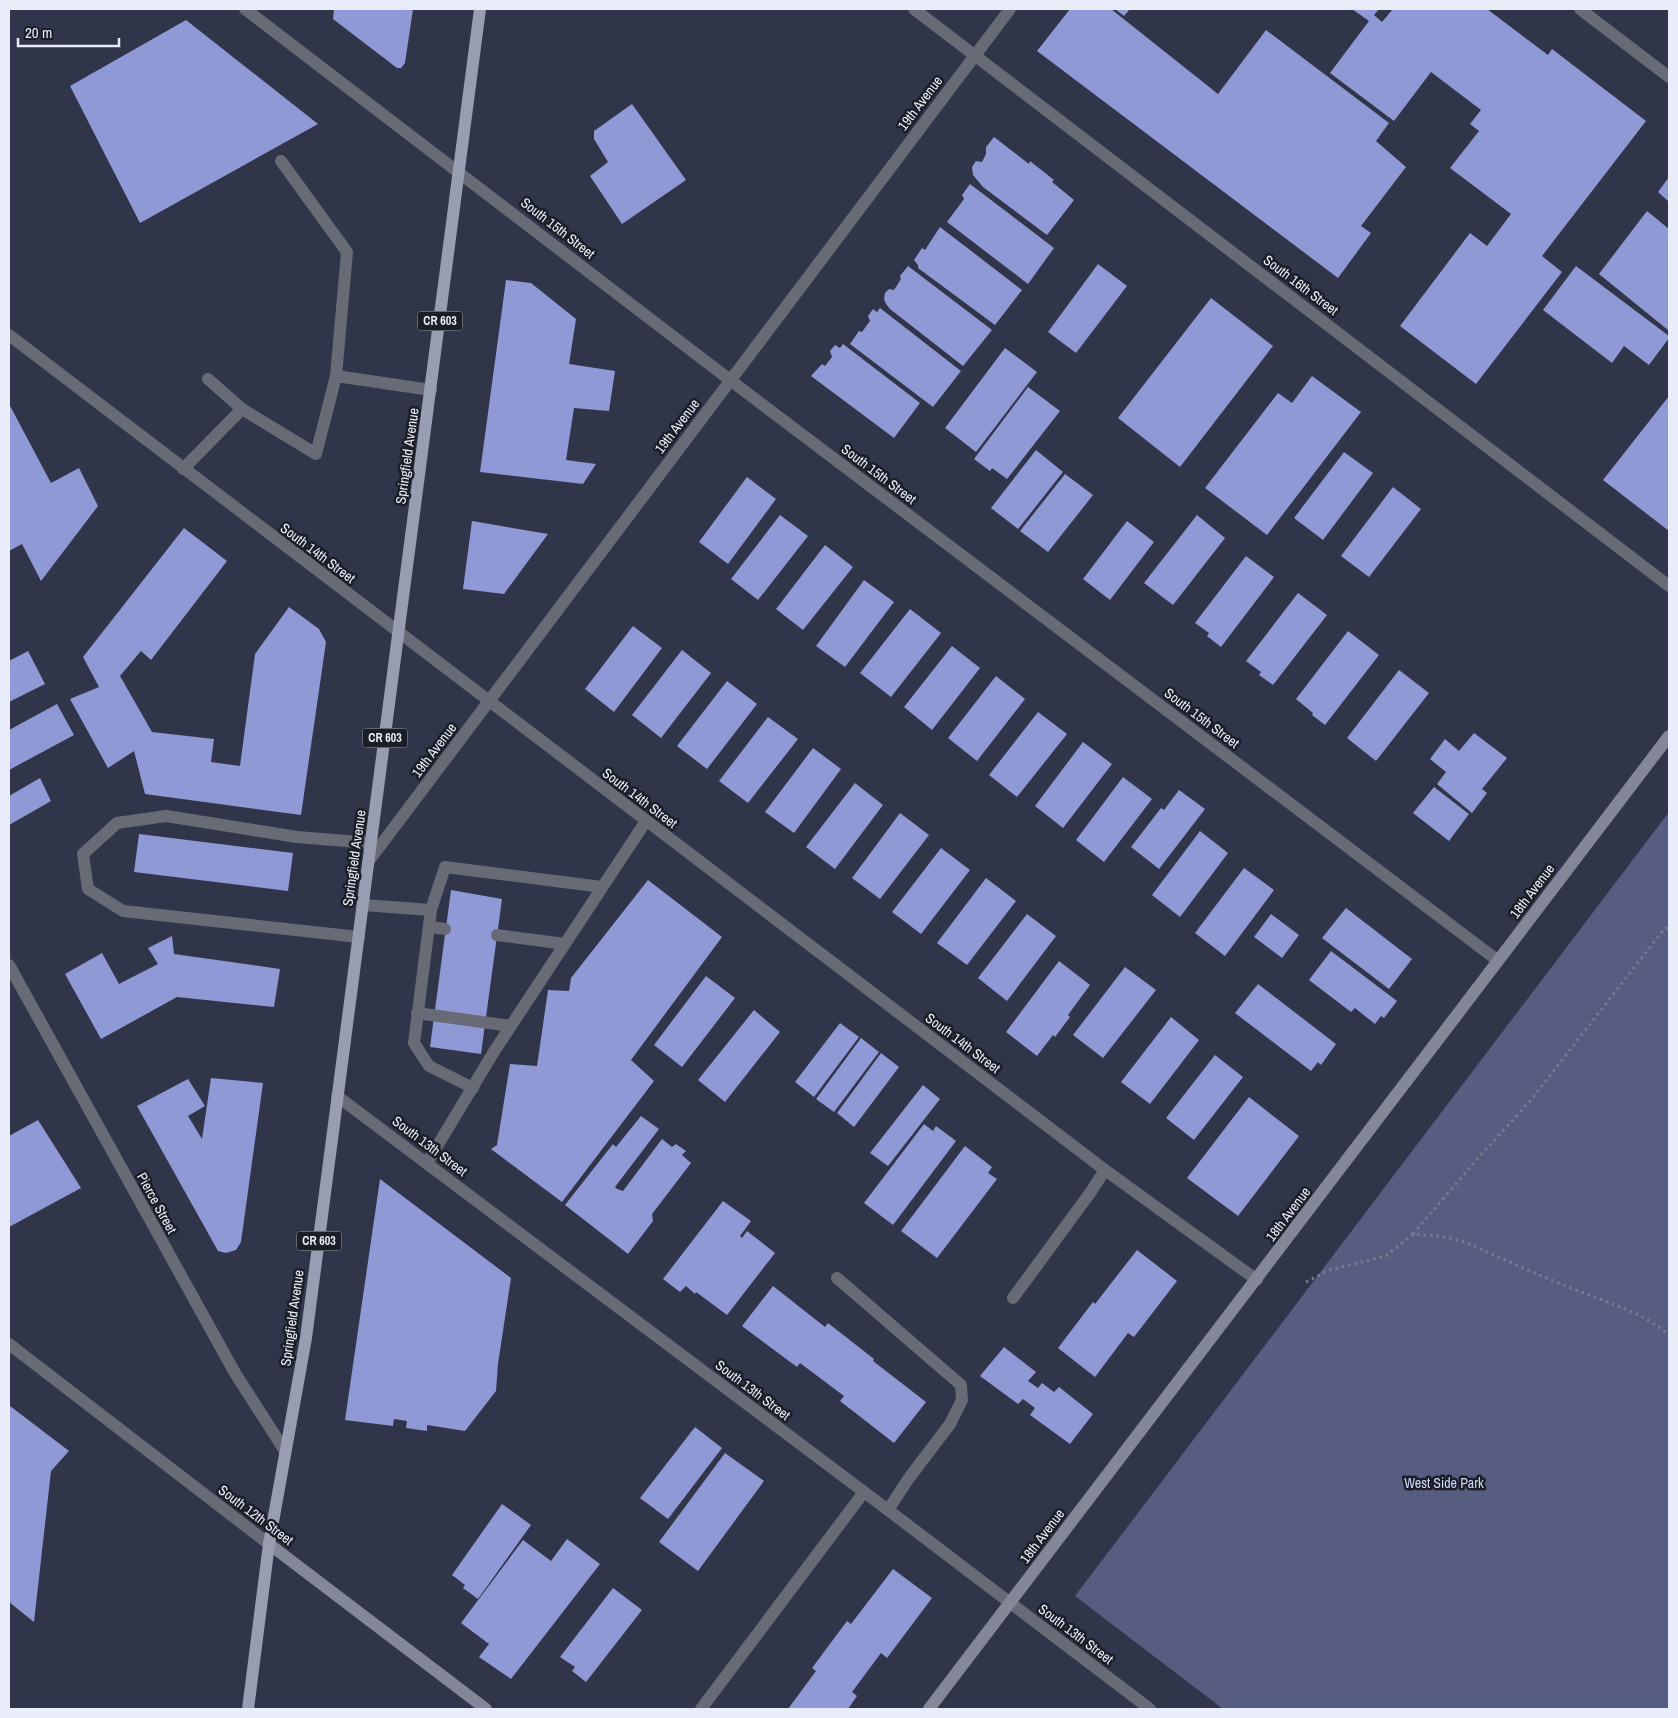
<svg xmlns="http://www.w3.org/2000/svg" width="1678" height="1718" font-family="'Archivo Narrow',sans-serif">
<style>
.green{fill:#575d80}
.building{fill:#8f99d5}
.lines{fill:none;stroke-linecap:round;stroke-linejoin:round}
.path{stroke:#777b8d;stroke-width:3;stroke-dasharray:2.5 4;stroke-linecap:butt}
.service{stroke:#686b75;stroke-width:12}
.minor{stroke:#686b75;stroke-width:12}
.tertiary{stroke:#686b75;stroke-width:12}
.secondary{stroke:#838797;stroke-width:12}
.primary{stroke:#989db2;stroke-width:12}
.labels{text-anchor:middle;stroke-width:5;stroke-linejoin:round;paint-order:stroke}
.shield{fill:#1c1e27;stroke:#acaeba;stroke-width:1}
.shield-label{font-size:12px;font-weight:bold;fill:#e9ecf9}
.street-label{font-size:14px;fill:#e9ecf9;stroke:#1c1e27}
.park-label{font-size:14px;fill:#cfd7f8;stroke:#1c1e27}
</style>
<rect width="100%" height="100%" fill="#31354a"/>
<path class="green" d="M1669,812V1709H1223L1075,1596Z"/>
<g class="building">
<path d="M334,9H413L405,63L401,68H397L333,19Z"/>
<path d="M1070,9H1111L1218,94L1266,30L1389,123L1376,141L1406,167L1361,226L1371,233L1338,278L1037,51Z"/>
<path d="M1115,9H1130L1124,16Z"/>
<path d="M1352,9H1379L1374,15L1382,22L1393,9H1487L1548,55L1552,49L1646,121L1542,256L1562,272L1476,384L1400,326L1470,233L1487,246L1511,214L1450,168L1479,131L1470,124L1481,110L1431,72L1394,121L1330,73L1369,21Z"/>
<path d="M186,20L318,124L140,223L70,86Z"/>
<path d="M632,104L686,180L622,224L590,176L608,162L594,139V131Z"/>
<path d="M994,137L1029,164L1030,161L1054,180L1052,182L1074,200L1047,235L983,187L973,175L972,167L976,161L982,162L986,154V147Z"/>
<path d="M1669,177V199L1668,201L1658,192Z"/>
<path d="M970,184L1054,248L1028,284L947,222L964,199L962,195Z"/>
<path d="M1647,211L1669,229V328L1668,330L1599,274Z"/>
<path d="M940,227L1022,290L995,325L918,268V265L914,260L922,248L925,250Z"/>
<path d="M1098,264L1127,286L1076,353L1048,332Z"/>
<path d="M908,266L992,330L963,366L890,309L886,304L884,299L885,293L889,289L894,290L901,279L900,276Z"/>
<path d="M1576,266L1669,336V338L1649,365L1624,346L1612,363L1543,310Z"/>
<path d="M506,280L531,283L576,319L569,364L615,371L609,411L574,408L566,460L596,464L583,484L480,472Z"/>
<path d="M1211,298L1273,346L1180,467L1118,418Z"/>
<path d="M880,308L961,371L933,407L850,344L859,331L862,332L870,321L868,316L873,309L877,312Z"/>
<path d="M843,344L920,403L894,438L811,376L822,364L825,366L832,357L830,351L835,345L840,348Z"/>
<path d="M1005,348L1037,372L976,452L945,428Z"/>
<path d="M1312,376L1361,412L1267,535L1205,488L1278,393L1292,403Z"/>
<path d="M1028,387L1060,411L1007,479L992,468L990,471L974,459Z"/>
<path d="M1669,396V531L1603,480Z"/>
<path d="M9,404L51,483L79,468L98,506L41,581L22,544L9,551Z"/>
<path d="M1036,450L1063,472L1018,529L991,508Z"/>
<path d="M1344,452L1373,473L1323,540L1294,518Z"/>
<path d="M1065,474L1093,495L1048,552L1020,531Z"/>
<path d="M747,477L776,499L728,564L699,542Z"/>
<path d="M1393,487L1421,509L1369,577L1341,556Z"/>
<path d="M780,515L808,536L758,600L731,579Z"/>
<path d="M1197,515L1225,538L1173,605L1144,583Z"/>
<path d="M472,521L548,534L504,594L463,589Z"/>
<path d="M1127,521L1154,542L1110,600L1083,579Z"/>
<path d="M184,528L227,561L151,660L141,651L120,676L152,732L214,739L211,762L240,766L255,654L289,607L319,629L326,642L301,815L145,794L134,751L108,768L70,699L99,687L83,657Z"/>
<path d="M825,545L853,567L803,630L776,609Z"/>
<path d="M1246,556L1274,577L1221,647L1207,636L1209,633L1195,623Z"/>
<path d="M864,580L894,602L845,667L816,646Z"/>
<path d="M1298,593L1327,615L1273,685L1259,675L1261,672L1246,661Z"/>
<path d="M910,609L941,633L891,697L860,673Z"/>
<path d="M633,626L662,648L614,712L585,689Z"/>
<path d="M1348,631L1379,655L1325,725L1312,715L1313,713L1296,699Z"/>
<path d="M952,646L980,668L932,730L904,707Z"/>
<path d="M682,650L711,673L661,738L632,715Z"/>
<path d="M28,651L45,684L9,702V661Z"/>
<path d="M1399,670L1429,693L1376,761L1347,738Z"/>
<path d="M996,676L1025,699L977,761L948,738Z"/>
<path d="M727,681L757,704L707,769L677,746Z"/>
<path d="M57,704L74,735L9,770V730Z"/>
<path d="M1038,712L1067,734L1017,797L989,775Z"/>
<path d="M768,717L798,739L748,803L719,781Z"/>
<path d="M1474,733L1507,758L1482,789L1487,793L1472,813L1437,784L1446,772L1430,759L1445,739L1459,751Z"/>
<path d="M1083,742L1112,764L1063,828L1035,806Z"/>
<path d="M813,748L841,769L794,833L765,812Z"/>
<path d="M1123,777L1152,799L1104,862L1076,840Z"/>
<path d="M40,778L51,801L9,825V796Z"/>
<path d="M855,783L883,805L835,869L806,847Z"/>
<path d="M1434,787L1469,814L1449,841L1413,813Z"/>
<path d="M1179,790L1205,809L1159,869L1131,847L1161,808L1164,810Z"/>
<path d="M900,813L929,835L880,899L852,878Z"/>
<path d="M1200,831L1228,853L1180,917L1152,895Z"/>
<path d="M139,834L293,853L288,891L134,872Z"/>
<path d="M941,848L970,870L921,934L892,912Z"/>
<path d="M1244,868L1274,890L1225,956L1195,933Z"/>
<path d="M986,878L1016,901L967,965L937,943Z"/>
<path d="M648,880L722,937L631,1060L654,1081L562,1202L491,1149L497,1145L510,1064L537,1066L548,990L569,991L571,978Z"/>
<path d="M451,890L502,899L481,1054L430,1047Z"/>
<path d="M1346,908L1412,959L1389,989L1322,938Z"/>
<path d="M1027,914L1056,936L1007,1001L978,978Z"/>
<path d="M1271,914L1299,935L1282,958L1254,937Z"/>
<path d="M172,936L174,954L280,969L274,1007L177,997L101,1039L65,974L102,953L119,984L158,964L148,948Z"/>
<path d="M1331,951L1397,1001L1384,1018L1381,1016L1375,1024L1355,1008L1351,1012L1309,980Z"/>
<path d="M1059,961L1090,985L1068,1015L1070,1017L1055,1037L1053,1035L1037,1056L1006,1032Z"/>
<path d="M1125,967L1156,990L1103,1058L1073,1035Z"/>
<path d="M706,976L735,998L682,1067L654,1045Z"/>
<path d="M1258,984L1336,1044L1321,1065L1318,1062L1311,1071L1235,1013Z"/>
<path d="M754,1010L780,1032L725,1102L698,1080Z"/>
<path d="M1171,1017L1199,1040L1150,1104L1121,1082Z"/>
<path d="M840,1023L859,1037L814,1097L795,1082Z"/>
<path d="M861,1038L879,1052L834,1112L816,1099Z"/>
<path d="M881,1053L899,1067L854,1127L837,1113Z"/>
<path d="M1215,1055L1243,1077L1194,1140L1166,1118Z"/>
<path d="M211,1078L263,1083L241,1242L236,1250L226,1253L218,1251L137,1106L188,1079L205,1106L188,1116L202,1139Z"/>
<path d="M923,1085L940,1099L888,1166L870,1153Z"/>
<path d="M1249,1097L1299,1136L1238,1216L1187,1178Z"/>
<path d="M641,1116L659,1129L615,1187L617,1189L623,1191L662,1139L672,1147L676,1144L686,1151L682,1155L691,1163L652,1214L653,1221L628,1254L565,1205L613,1144L616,1147Z"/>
<path d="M38,1120L81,1188L9,1227V1136Z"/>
<path d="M924,1124L933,1131L936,1126L956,1141L893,1225L864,1203Z"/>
<path d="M965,1146L992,1167L988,1173L997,1179L937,1258L901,1231Z"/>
<path d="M380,1179L511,1278L498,1364L496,1391L465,1431L427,1425V1431L406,1428L407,1421L394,1419L393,1426L345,1420Z"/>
<path d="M723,1201L751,1221L740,1236L742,1238L747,1231L775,1253L727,1315L696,1292L695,1294L686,1286L680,1292L663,1279Z"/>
<path d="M1137,1250L1177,1281L1134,1337L1128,1333L1095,1377L1058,1348L1093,1302L1095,1304Z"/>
<path d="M773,1286L825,1327L828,1323L874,1359L873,1361L926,1402L894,1443L840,1401L844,1396L800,1363L797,1367L742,1326Z"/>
<path d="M1004,1347L1036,1372L1028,1381L1038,1388L1042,1383L1054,1392L1059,1387L1093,1414L1070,1444L1030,1415L1035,1408L1023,1399L1018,1404L980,1376Z"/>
<path d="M10,1406L69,1451L51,1471L34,1622L9,1602V1408Z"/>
<path d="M695,1427L722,1448L668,1519L640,1498Z"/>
<path d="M725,1453L764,1481L698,1571L659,1542Z"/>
<path d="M502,1504L531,1525L478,1599L463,1588L465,1585L452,1575Z"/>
<path d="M567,1539L600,1564L511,1679L479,1657L489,1644L461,1623L523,1540L551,1561Z"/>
<path d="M893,1569L932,1598L887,1658L881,1653L852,1692L857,1696L848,1709H788L816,1671L812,1668L847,1621L851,1624Z"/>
<path d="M613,1588L642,1610L586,1682L572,1671L575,1667L560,1657Z"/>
</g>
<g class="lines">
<g class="path">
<path d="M1413,1234L1472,1165L1530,1101L1661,933L1669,926"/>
<path d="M1306,1282L1329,1270L1386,1256L1413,1234L1445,1237L1465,1242C1503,1259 1542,1277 1581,1292C1612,1304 1643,1313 1669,1335"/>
</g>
<g class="service">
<path d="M281,161L347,252L336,376"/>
<path d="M208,379L242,409"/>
<path d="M183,469L242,409L316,454L336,376L431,390"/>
<path d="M363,905L431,910L445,867L602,887"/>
<path d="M431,910L414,1043L429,1066L473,1088"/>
<path d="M429,927L445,929"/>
<path d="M497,935L565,944"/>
<path d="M359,937L123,911L88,889L83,854L117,823L166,816L297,837L371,843"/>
<path d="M417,1013L511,1026"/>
<path d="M427,1163L495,1050L646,821"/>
<path d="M837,1278L961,1385L962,1400L950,1424L909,1478L888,1510"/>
<path d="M1013,1298L1090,1193L1105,1170"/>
</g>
<g class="minor">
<path d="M245,9L730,380L1497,960"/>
<path d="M914,9L1669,586"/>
<path d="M1580,9L1669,77"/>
<path d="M9,335L1105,1170L1257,1280"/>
<path d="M368,862L1010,9"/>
<path d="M9,965L235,1373L285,1451"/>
<path d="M337,1096L888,1510L1150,1709"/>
<path d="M701,1709L864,1492"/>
</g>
<path class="tertiary" d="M9,1344L269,1544"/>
<g class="secondary">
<path d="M269,1544L486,1709"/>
<path d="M929,1709L1669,736"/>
</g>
<path class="primary" d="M248,1709L269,1544L306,1338L480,9"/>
</g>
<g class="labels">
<g class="shield">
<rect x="417.5" y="311.5" width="45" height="19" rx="4"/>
<rect x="362.5" y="728.5" width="45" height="19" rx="4"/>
<rect x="296.5" y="1231.5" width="45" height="19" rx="4"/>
</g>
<g class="shield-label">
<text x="440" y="325">CR 603</text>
<text x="385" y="742">CR 603</text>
<text x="319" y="1245">CR 603</text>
</g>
<g class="street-label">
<text transform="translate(920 103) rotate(-53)" y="5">19th Avenue</text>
<text transform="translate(558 228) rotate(38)" y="5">South 15th Street</text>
<text transform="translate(1301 285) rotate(37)" y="5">South 16th Street</text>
<text transform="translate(677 426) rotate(-53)" y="5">19th Avenue</text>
<text transform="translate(407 456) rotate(-82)" y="5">Springfield Avenue</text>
<text transform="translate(879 474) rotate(37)" y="5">South 15th Street</text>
<text transform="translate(318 553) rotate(37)" y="5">South 14th Street</text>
<text transform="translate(1202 718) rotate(37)" y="5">South 15th Street</text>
<text transform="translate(434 750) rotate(-53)" y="5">19th Avenue</text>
<text transform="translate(640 798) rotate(37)" y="5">South 14th Street</text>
<text transform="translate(354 858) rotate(-82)" y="5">Springfield Avenue</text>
<text transform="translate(1532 891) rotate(-53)" y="5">18th Avenue</text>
<text transform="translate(963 1043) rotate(37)" y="5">South 14th Street</text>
<text transform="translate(430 1146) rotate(37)" y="5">South 13th Street</text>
<text transform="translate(157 1203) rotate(61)" y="5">Pierce Street</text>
<text transform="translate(1288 1214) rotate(-53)" y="5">18th Avenue</text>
<text transform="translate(292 1318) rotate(-82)" y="5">Springfield Avenue</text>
<text transform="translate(753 1390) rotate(37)" y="5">South 13th Street</text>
<text transform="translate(256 1515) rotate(37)" y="5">South 12th Street</text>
<text transform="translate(1042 1536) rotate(-53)" y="5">18th Avenue</text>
<text transform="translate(1076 1634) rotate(37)" y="5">South 13th Street</text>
</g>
<g class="park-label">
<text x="1444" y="1488">West Side Park</text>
</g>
</g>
<rect width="1678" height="1718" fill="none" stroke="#e9ecf9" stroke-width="20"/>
<path d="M18 38v8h101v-8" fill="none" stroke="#e9ecf9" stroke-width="2.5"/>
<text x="25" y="38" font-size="15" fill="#e9ecf9" stroke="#1c1e27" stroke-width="4" paint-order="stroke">20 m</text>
</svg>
